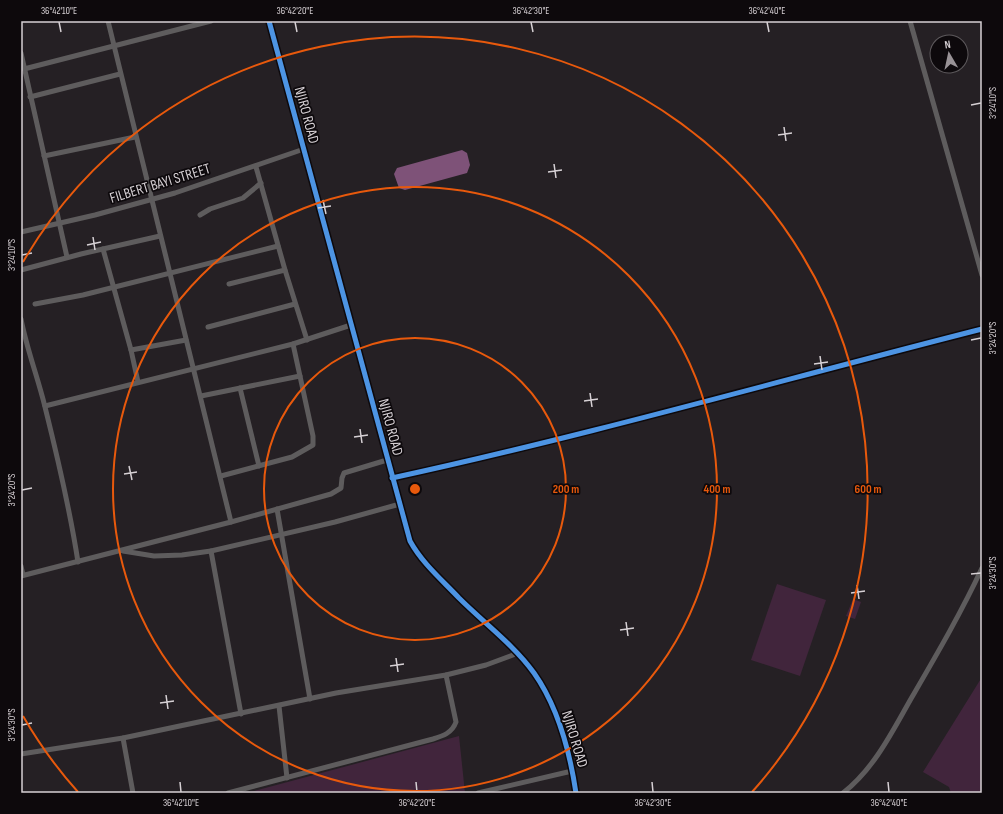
<svg xmlns="http://www.w3.org/2000/svg" width="1003" height="814" font-family="'Sofia Sans Condensed',sans-serif">
<style>
.green{fill:#41253c}
.water{fill:#7e5278}
.lines{fill:none;stroke-linecap:round;stroke-linejoin:round}
.minor{stroke:#5e5c5d;stroke-width:5}
.tertiary{stroke:#5e5c5d;stroke-width:6}
.cycleway-casing{stroke:#0d090c;stroke-width:8}
.cycleway{stroke:#4d94e3;stroke-width:5}
.ticks{fill:none;stroke:#d6d0d4;stroke-width:1.5}
.ring{fill:none;stroke:#e8590c;stroke-width:2}
.labels{text-anchor:middle;stroke-width:3.5;stroke-linejoin:round;paint-order:stroke}
.street-label{font-size:15px;fill:#d6d0d4;stroke:#0d090c}
.centre{fill:#e8590c;stroke:#0d090c;stroke-width:2}
.ring-label{font-size:12px;text-anchor:middle;font-weight:bold;fill:#e8590c;stroke:#0d090c;stroke-width:3.5;stroke-linejoin:round;paint-order:stroke}
.neatline{fill:none;stroke:#d6d0d4;stroke-width:1.5}
.ticks-label{font-size:10px;text-anchor:middle;fill:#d6d0d4}
</style>
<rect width="100%" height="100%" fill="#252024"/>
<g class="green">
<path d="M777,584L826,600L800,676L751,660Z"/>
<path d="M853,599L861,602L855,619L846,616Z"/>
<path d="M982,651V793H951L949,787L923,772L982,677L980,657Z"/>
<path d="M459,736L465,793H247Z"/>
</g>
<path class="water" d="M462,150L467,153L470,165L467,173L405,190L399,188L394,174L397,168Z"/>
<g class="lines">
<g class="minor">
<path d="M108,21L231,522"/>
<path d="M910,21L982,275"/>
<path d="M21,53L67,257"/>
<path d="M24,69L211,21"/>
<path d="M30,97L120,74"/>
<path d="M44,156L135,137"/>
<path d="M256,167L285,270L307,340"/>
<path d="M200,215L210,209L243,198L261,183"/>
<path d="M21,232L95,215L175,193L304,149"/>
<path d="M103,249L131,350L138,382"/>
<path d="M21,270L81,254L160,236"/>
<path d="M229,284L285,270"/>
<path d="M35,304L83,295L278,246"/>
<path d="M21,319C27,350 38,378 45,407C58,459 70,510 78,562"/>
<path d="M208,327L295,304"/>
<path d="M131,350L186,340"/>
<path d="M240,388L259,466"/>
<path d="M201,396L300,376"/>
<path d="M45,406L293,344L351,325"/>
<path d="M221,476L292,457L313,445V436L293,344"/>
<path d="M392,478C590,435 785,379 982,329"/>
<path d="M277,509L310,699"/>
<path d="M123,551L154,556L182,555L211,551L335,522L400,504"/>
<path d="M211,551L241,714"/>
<path d="M21,566L23,575"/>
<path d="M21,576L231,522L331,494L341,488L342,478L344,473L387,460"/>
<path d="M279,706L287,778"/>
<path d="M123,738L133,793"/>
<path d="M21,754L123,738L336,693L446,675L486,665L513,655L515,652"/>
<path d="M228,793L433,739C443,736 452,733 456,722L446,675"/>
<path d="M478,793L572,771"/>
<path d="M843,793C875,768 893,730 912,697C937,654 961,613 982,568"/>
</g>
<path class="tertiary" d="M269,21L410,541C422,563 442,580 459,598C484,623 514,645 534,673C558,707 570,753 576,793"/>
<g class="cycleway-casing">
<g id="cycleway">
<path d="M269,21L410,541C422,563 442,580 459,598C484,623 514,645 534,673C558,707 570,753 576,793"/>
<path d="M392,478C590,435 785,379 982,329"/>
</g>
</g>
<use href="#cycleway" class="cycleway"/>
</g>
<path class="ticks" d="M59,22L61,32M295,22L297,32M531,22L533,32M767,22L769,32M971,105L981,103M784,127L786,141M778,135L792,133M554,164L556,178M548,172L562,170M323,200L326,214M318,208L331,206M93,237L95,250M87,245L101,242M22,255L32,253M971,340L981,338M820,356L822,370M814,364L828,362M590,393L592,407M584,401L598,399M360,429L362,443M354,437L368,435M129,466L132,480M124,474L137,472M22,490L32,488M971,574L981,573M857,585L859,599M851,593L865,591M626,622L628,636M620,630L634,628M396,658L398,672M390,666L404,664M166,695L168,709M160,703L174,701M22,725L32,723M180,782L181,792M416,782L417,792M652,782L653,792M888,782L889,792"/>
<g class="ring">
<circle cx="415" cy="489" r="151"/>
<circle cx="415" cy="489" r="302"/>
<path d="M78 792A453 453 0 0 1 23 716M23 262A453 453 0 1 1 752 792"/>
</g>
<g class="labels">
<g class="street-label">
<text transform="translate(307 115) rotate(75)" y="5">NJIRO ROAD</text>
<text transform="translate(160 183) rotate(-17)" y="5">FILBERT BAYI STREET</text>
<text transform="translate(391 427) rotate(75)" y="5">NJIRO ROAD</text>
<text transform="translate(575 739) rotate(73)" y="5">NJIRO ROAD</text>
</g>
</g>
<circle cx="415" cy="489" r="6" class="centre"/>
<g class="ring-label">
<text x="566" y="493">200 m</text>
<text x="717" y="493">400 m</text>
<text x="868" y="493">600 m</text>
</g>
<rect width="1003" height="814" fill="none" stroke="#0d090c" stroke-width="44"/>
<g transform="translate(949 54) rotate(351)"><circle r="19" fill="#0d090c" stroke="#5d595c"/>
<path d="M0-3L7 15L0 10L-7 15Z" fill="#989296"/>
<text y="-6" font-size="11" font-weight="bold" text-anchor="middle" fill="#d6d0d4">N</text>
</g>
<rect x="22" y="22" width="959" height="770" class="neatline"/>
<g class="ticks-label">
<text x="59" y="14">36°42'10"E</text>
<text x="295" y="14">36°42'20"E</text>
<text x="531" y="14">36°42'30"E</text>
<text x="767" y="14">36°42'40"E</text>
<text transform="translate(992 103) rotate(-90)" y="4">3°24'10"S</text>
<text transform="translate(11 255) rotate(-90)" y="4">3°24'10"S</text>
<text transform="translate(992 338) rotate(-90)" y="4">3°24'20"S</text>
<text transform="translate(11 490) rotate(-90)" y="4">3°24'20"S</text>
<text transform="translate(992 573) rotate(-90)" y="4">3°24'30"S</text>
<text transform="translate(11 725) rotate(-90)" y="4">3°24'30"S</text>
<text x="181" y="806">36°42'10"E</text>
<text x="417" y="806">36°42'20"E</text>
<text x="653" y="806">36°42'30"E</text>
<text x="889" y="806">36°42'40"E</text>
</g>
</svg>
